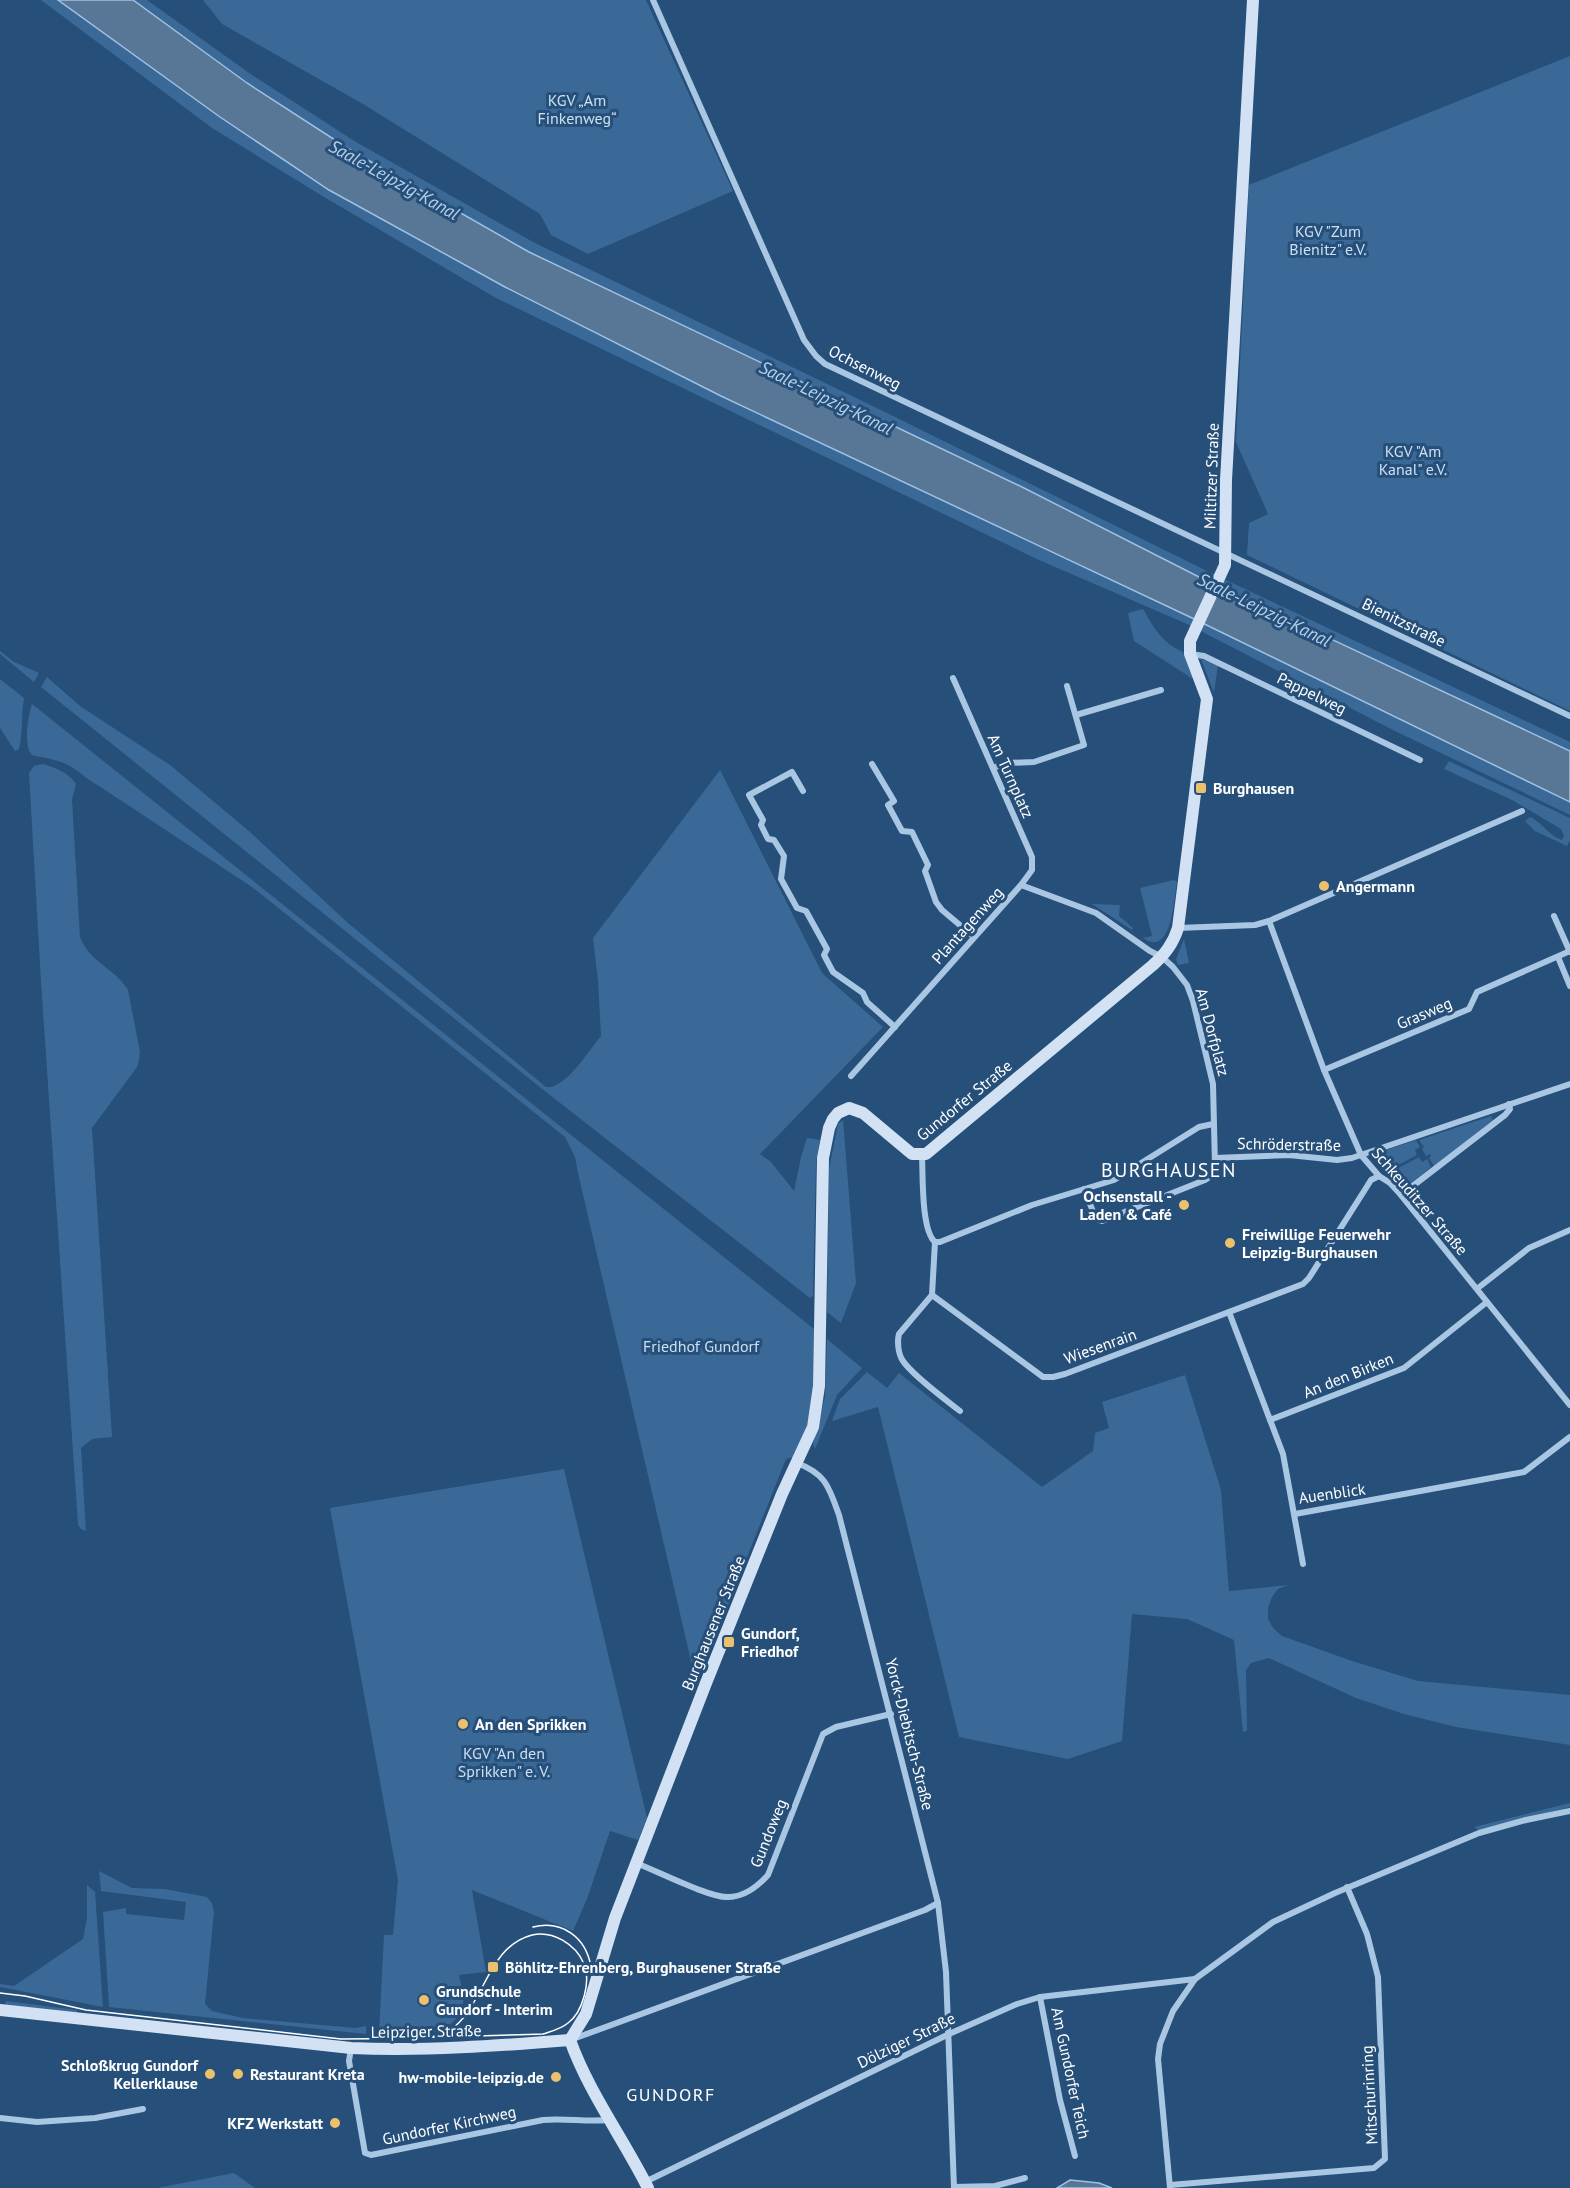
<svg xmlns="http://www.w3.org/2000/svg" width="1570" height="2188" font-family="'PT Sans',sans-serif">
<style>
.green{fill:#3a6997}
.water{fill:#587695;stroke:#9ec2e4;stroke-width:1.5}
.lines{fill:none;stroke-linecap:round;stroke-linejoin:round}
.street{stroke:#a9c7e3;stroke-width:6}
.secondary{stroke:#d2e2f4;stroke-width:12}
.tram{stroke:#fff;stroke-width:1.5}
.poi-dot{fill:#ecc16e;stroke:#264f79;stroke-width:2}
.labels{text-anchor:middle;stroke-width:6;stroke-linejoin:round;paint-order:stroke}
.park-label{font-size:16px;fill:#cbe0f3;stroke:#264f79}
.street-label{font-size:16px;fill:#fff;stroke:#264f79}
.poi-label{font-size:16px;font-weight:bold;fill:#fff;stroke:#264f79;text-anchor:start}
.water-label{font-size:18px;font-style:italic;fill:#b4d0eb;stroke:#264f79}
.neighbourhood-label{font-size:18px;letter-spacing:1.5px;fill:#fff;stroke:#264f79}
.quarter-label{font-size:20px;letter-spacing:1.5px;fill:#fff;stroke:#264f79}
</style>
<rect width="100%" height="100%" fill="#264f79"/>
<g class="green">
<path d="M41,0H58L220,117L329,190L505,287L721,396L1190,617L1570,802V815L1393,730L1187,624L1039,560L496,298L324,197L212,128Z"/>
<path d="M133,0H147L252,75L356,142L535,243L883,411L1211,573L1570,742V751L1207,581L1022,487L529,252L352,151L247,83Z"/>
<path d="M203,0H646L733,191L588,254L551,235L540,214L363,104L222,24Z"/>
<path d="M1570,56V711L1247,555L1249,523L1268,514L1236,442L1249,185Z"/>
<path d="M1143,609C1154,628 1162,643 1183,652L1193,679L1134,641L1128,613Z"/>
<path d="M0,651L14,662L39,673L34,682L0,654Z"/>
<path d="M1201,659L1218,665L1214,693Z"/>
<path d="M47,677L80,706L170,765L250,832L348,923L546,1087C565,1090 589,1050 601,1036L598,981L593,938L720,770L822,973L883,1027L760,1154L771,1162L794,1191L801,1157L807,1138L820,1140L816,1162L813,1296L810,1298L546,1092L41,687Z"/>
<path d="M0,679L24,698C21,715 23,733 19,749L15,751L0,728Z"/>
<path d="M32,704L814,1329L813,1395L807,1427L793,1457L786,1459L721,1623L713,1624L715,1636L703,1672L694,1674L578,1173L575,1157L565,1137L252,887L96,784C87,780 82,773 73,768C62,760 45,758 32,755C23,745 28,716 32,704Z"/>
<path d="M1449,761L1570,818V840L1567,846L1535,831L1525,821L1530,817C1542,822 1549,836 1562,840L1564,836L1561,829L1512,800L1444,769Z"/>
<path d="M43,764C56,768 68,772 76,784L72,800L80,937C90,963 115,968 128,990L140,1052L139,1060L137,1067L92,1128L112,1437L92,1439L81,1448L86,1531L81,1529L78,1525L41,982L29,773L34,766Z"/>
<path d="M1174,880L1177,882C1174,898 1172,959 1143,938L1152,936L1140,888Z"/>
<path d="M1092,904L1120,905L1119,916L1133,928L1132,930Z"/>
<path d="M1184,939L1189,963L1178,965L1176,959Z"/>
<path d="M1491,1116L1493,1120L1434,1166L1429,1158L1431,1156L1430,1154L1426,1156L1422,1149L1424,1147L1419,1140Z"/>
<path d="M843,1120L856,1283L841,1323L827,1312L829,1169L838,1124Z"/>
<path d="M1416,1140L1420,1147L1415,1150L1417,1155L1389,1170L1375,1160L1381,1152Z"/>
<path d="M1419,1157L1422,1162L1427,1159L1431,1167L1405,1188L1391,1172Z"/>
<path d="M827,1339L862,1368L837,1395L815,1449L813,1444L825,1397Z"/>
<path d="M867,1372L887,1388L899,1373L1042,1487L1093,1451L1095,1433L1109,1428L1102,1402L1185,1375L1221,1490L1229,1591L1288,1585L1278,1589L1272,1597L1268,1608V1619L1273,1628L1282,1636L1352,1661L1418,1681L1570,1695V1745L1456,1727L1404,1714L1356,1698L1269,1658L1251,1663L1246,1670L1247,1731L1243,1732L1234,1640L1187,1619L1132,1614L1122,1741L1068,1759L959,1737L878,1407L832,1421L840,1399Z"/>
<path d="M564,1469L647,1818L638,1840L610,1831L587,1899L573,1931L472,1890L486,1972L459,1975C460,1983 465,1995 463,2003C454,2043 409,2033 379,2033L384,1935H393L398,1880L330,1508Z"/>
<path d="M1570,1803V1807L1478,1830L1474,1827Z"/>
<path d="M99,1871L132,1888L165,1889L207,1897L212,1903L214,1912L205,2004L212,2011L243,2018L355,2028L366,2026V2034L109,2007L103,1912L126,1908V1914L184,1920L186,1902L101,1891Z"/>
<path d="M87,1885L95,1892L103,2007L0,1987V1984L14,1986L83,1939L87,1918Z"/>
<path d="M6,2001L77,2010V2013L5,2005Z"/>
<path d="M234,2173L255,2188H157Z"/>
</g>
<g class="water">
<path d="M58,0H133L247,83L352,151L529,252L1022,487L1207,581L1570,751V802L1190,617L721,396L505,287L329,190L220,117Z"/>
<path d="M1070,2180L1099,2183L1112,2188H1057Z"/>
</g>
<g class="lines">
<g class="street">
<path d="M653,0L804,340L816,356L825,364L1570,716"/>
<path d="M1191,654L1204,656L1420,760"/>
<path d="M953,678L1032,857V870L1021,885"/>
<path d="M1076,715L1161,690"/>
<path d="M872,764L894,801L888,805L902,831L912,832L928,865L925,871L936,902L942,910L974,937"/>
<path d="M993,768L1007,763L1034,762L1084,745L1067,686"/>
<path d="M803,791L792,772L749,795L763,820L761,825L768,839L774,840L784,856L781,879L797,908L806,911L827,949L824,955L833,972L863,993L867,1002L895,1027"/>
<path d="M1554,916L1570,952"/>
<path d="M1269,921L1324,1070L1361,1155L1379,1176L1390,1183L1401,1195L1570,1405"/>
<path d="M1178,928L1255,925L1269,921L1522,811"/>
<path d="M1558,957L1570,986"/>
<path d="M1324,1070L1469,1009L1477,992L1570,951"/>
<path d="M851,1076L1021,885L1096,913L1150,951L1162,957L1173,967L1187,985L1193,1001L1213,1084L1215,1166L1211,1176L1205,1180L1102,1221L1096,1219L1084,1189"/>
<path d="M922,1155C923,1175 921,1230 935,1242L932,1295L1043,1377H1053L1065,1374L1303,1284L1309,1278L1366,1188L1371,1180L1379,1176"/>
<path d="M1215,1158L1289,1155L1337,1160L1352,1158L1570,1084"/>
<path d="M1401,1195L1505,1115L1510,1109L1509,1104"/>
<path d="M935,1242H940L1032,1205L1114,1180L1199,1127L1213,1124"/>
<path d="M1478,1288L1529,1248L1570,1230"/>
<path d="M932,1295L899,1334C897,1341 898,1354 903,1361C913,1376 945,1399 960,1411"/>
<path d="M1229,1312L1283,1454L1303,1564"/>
<path d="M1270,1420L1404,1368L1487,1302"/>
<path d="M797,1463C826,1474 829,1487 839,1515L938,1903L946,1972L954,2188"/>
<path d="M1295,1514L1524,1472L1570,1437"/>
<path d="M636,1863C657,1871 710,1898 728,1897C744,1897 758,1886 768,1875L823,1734L836,1727L891,1714"/>
<path d="M1040,1997L1060,2100L1075,2156"/>
<path d="M573,2039L925,1910L938,1903"/>
<path d="M351,2048L349,2061L365,2153L371,2155L543,2120C565,2118 586,2122 608,2120"/>
<path d="M0,2118L37,2122L95,2118L143,2109"/>
<path d="M645,2182L949,2034L1017,2004L1040,1997L1195,1979"/>
<path d="M1170,2185L1374,2168L1385,2159L1378,1977L1367,1934L1347,1887"/>
<path d="M954,2187L995,2186L1025,2178"/>
<path d="M1170,2188L1158,2059L1160,2044L1173,2011L1195,1979L1273,1922L1335,1893L1479,1833L1526,1820L1570,1811"/>
</g>
<g class="secondary">
<path d="M0,2010L351,2048C424,2051 498,2046 570,2040"/>
<path d="M570,2040L586,2014L615,1918L706,1683L782,1494L813,1427L819,1386L823,1158L829,1128L833,1119L838,1113L849,1108L863,1113L912,1154H926L1153,965C1165,954 1173,944 1178,928L1207,699L1190,654V641L1225,565L1226,480L1253,0"/>
<path d="M570,2040C589,2093 623,2138 648,2188"/>
</g>
<g class="tram">
<path d="M533,1927C562,1920 586,1937 591,1967"/>
<path d="M0,1993L25,1996L86,2010L341,2039C409,2039 476,2036 543,2034C552,2031 561,2029 568,2023C583,2012 591,1981 584,1964C576,1944 552,1930 532,1935C486,1947 485,2007 449,2031C444,2034 437,2035 432,2037"/>
</g>
</g>
<g class="poi-dot">
<rect x="1195" y="782" width="12" height="12" rx="3"/>
<circle cx="1324" cy="886" r="6"/>
<circle cx="1184" cy="1205" r="6"/>
<circle cx="1230" cy="1243" r="6"/>
<rect x="723" y="1636" width="12" height="12" rx="3"/>
<circle cx="463" cy="1724" r="6"/>
<rect x="487" y="1961" width="12" height="12" rx="3"/>
<circle cx="424" cy="2000" r="6"/>
<circle cx="210" cy="2074" r="6"/>
<circle cx="238" cy="2074" r="6"/>
<circle cx="556" cy="2077" r="6"/>
<circle cx="335" cy="2123" r="6"/>
</g>
<g class="labels">
<g class="park-label">
<text x="577" y="106">KGV „Am<tspan x="577" dy="18">Finkenweg“</tspan></text>
<text x="1328" y="237">KGV "Zum<tspan x="1328" dy="18">Bienitz" e.V.</tspan></text>
<text x="1413" y="457">KGV "Am<tspan x="1413" dy="18">Kanal" e.V.</tspan></text>
<text x="701" y="1352">Friedhof Gundorf</text>
<text x="504" y="1759">KGV "An den<tspan x="504" dy="18">Sprikken" e. V.</tspan></text>
</g>
<g class="street-label">
<text transform="translate(865 367) rotate(27)" y="6">Ochsenweg</text>
<text transform="translate(1211 476) rotate(-88)" y="6">Miltitzer Straße</text>
<text transform="translate(1404 622) rotate(26)" y="6">Bienitzstraße</text>
<text transform="translate(1312 693) rotate(26)" y="6">Pappelweg</text>
<text transform="translate(1011 776) rotate(66)" y="6">Am Turnplatz</text>
<text transform="translate(967 925) rotate(-48)" y="6">Plantagenweg</text>
<text transform="translate(1424 1013) rotate(-23)" y="6">Grasweg</text>
<text transform="translate(1213 1032) rotate(75)" y="6">Am Dorfplatz</text>
<text transform="translate(964 1100) rotate(-39)" y="6">Gundorfer Straße</text>
<text transform="translate(1289 1144) rotate(1)" y="6">Schröderstraße</text>
<text transform="translate(1420 1201) rotate(49)" y="6">Schkeuditzer Straße</text>
<text transform="translate(1100 1346) rotate(-20)" y="6">Wiesenrain</text>
<text transform="translate(1348 1375) rotate(-22)" y="6">An den Birken</text>
<text transform="translate(1332 1493) rotate(-8)" y="6">Auenblick</text>
<text transform="translate(713 1623) rotate(-68)" y="6">Burghausener Straße</text>
<text transform="translate(910 1734) rotate(76)" y="6">Yorck-Diebitsch-Straße</text>
<text transform="translate(768 1833) rotate(-68)" y="6">Gundoweg</text>
<text transform="translate(426 2031) rotate(-1)" y="6">Leipziger Straße</text>
<text transform="translate(906 2040) rotate(-26)" y="6">Dölziger Straße</text>
<text transform="translate(1071 2073) rotate(78)" y="6">Am Gundorfer Teich</text>
<text transform="translate(1369 2095) rotate(-93)" y="6">Mitschurinring</text>
<text transform="translate(449 2125) rotate(-12)" y="6">Gundorfer Kirchweg</text>
</g>
<g class="poi-label">
<text x="1213" y="794">Burghausen</text>
<text x="1336" y="892">Angermann</text>
<text x="1172" y="1202" text-anchor="end">Ochsenstall -<tspan x="1172" dy="18">Laden &amp; Café</tspan></text>
<text x="1242" y="1240">Freiwillige Feuerwehr<tspan x="1242" dy="18">Leipzig-Burghausen</tspan></text>
<text x="741" y="1639">Gundorf,<tspan x="741" dy="18">Friedhof</tspan></text>
<text x="475" y="1730">An den Sprikken</text>
<text x="505" y="1973">Böhlitz-Ehrenberg, Burghausener Straße</text>
<text x="436" y="1997">Grundschule<tspan x="436" dy="18">Gundorf - Interim</tspan></text>
<text x="198" y="2071" text-anchor="end">Schloßkrug Gundorf<tspan x="198" dy="18">Kellerklause</tspan></text>
<text x="250" y="2080">Restaurant Kreta</text>
<text x="544" y="2083" text-anchor="end">hw-mobile-leipzig.de</text>
<text x="323" y="2129" text-anchor="end">KFZ Werkstatt</text>
</g>
<g class="water-label">
<text transform="translate(394 180) rotate(29)" y="6">Saale-Leipzig-Kanal</text>
<text transform="translate(826 398) rotate(26)" y="6">Saale-Leipzig-Kanal</text>
<text transform="translate(1264 610) rotate(26)" y="6">Saale-Leipzig-Kanal</text>
</g>
<g class="neighbourhood-label">
<text x="671" y="2101">GUNDORF</text>
</g>
<g class="quarter-label">
<text x="1169" y="1177">BURGHAUSEN</text>
</g>
</g>
</svg>
